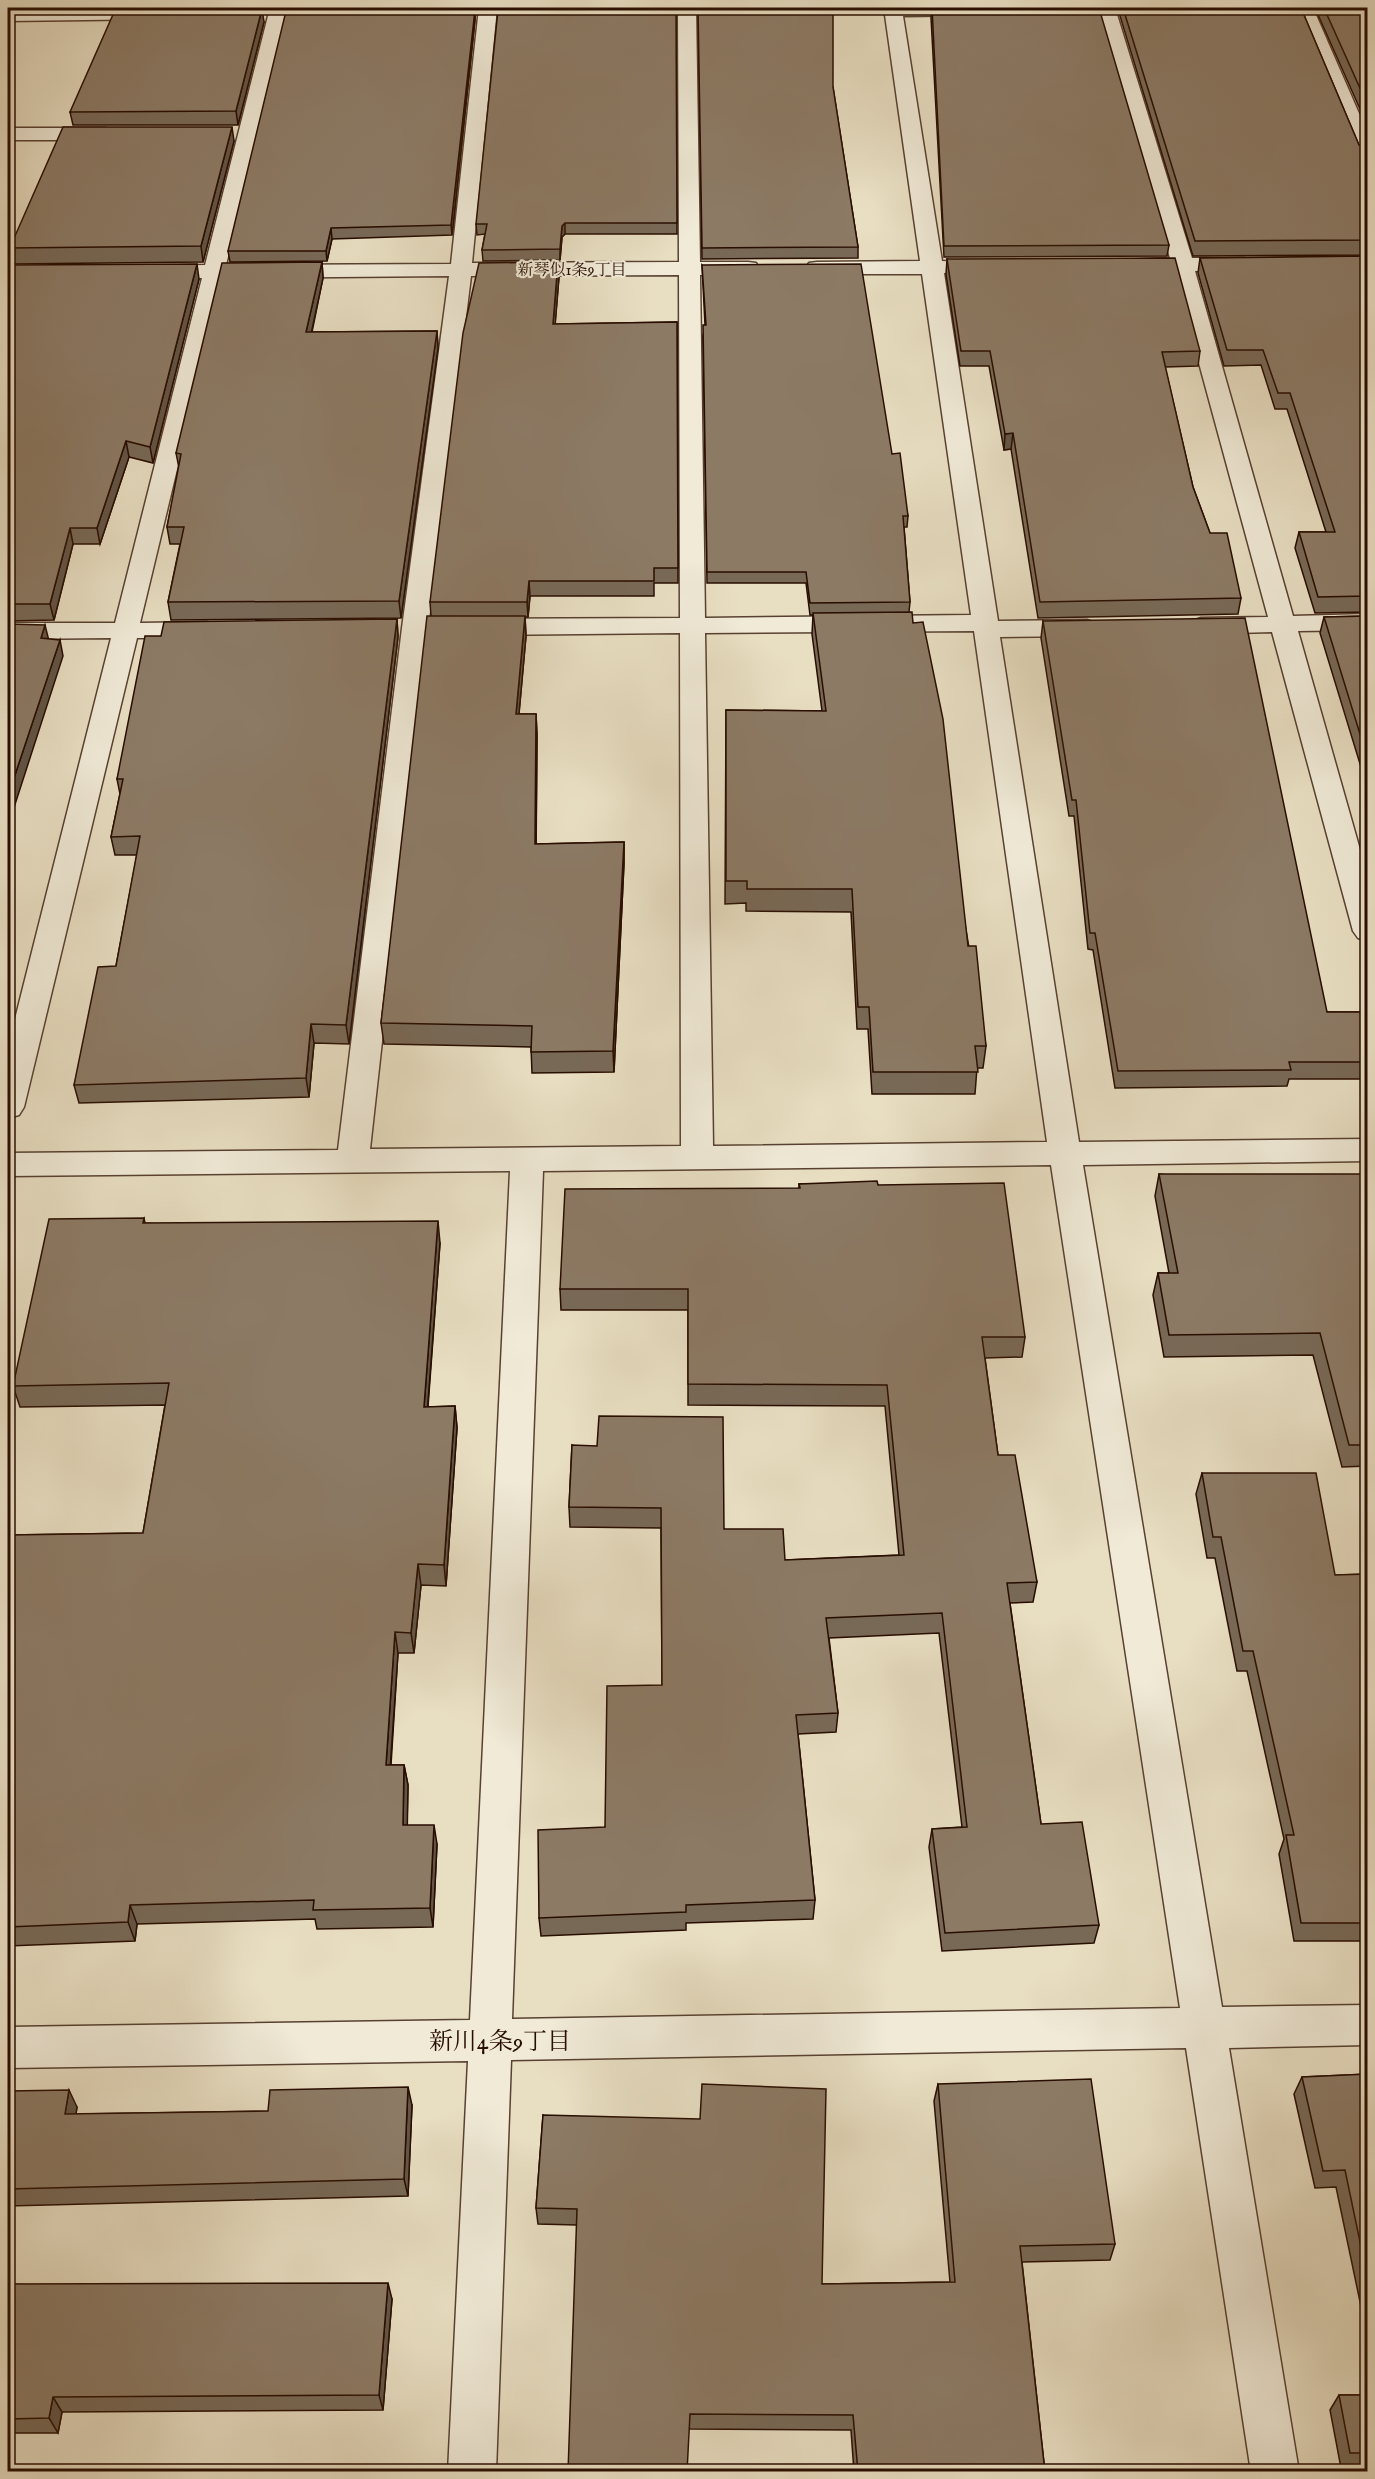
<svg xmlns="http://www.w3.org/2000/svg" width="1375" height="2479" font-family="'IM FELL English','Noto Serif JP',serif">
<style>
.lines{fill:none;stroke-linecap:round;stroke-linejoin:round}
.minor-casing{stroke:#584131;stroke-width:3}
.minor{fill:#f0ead7;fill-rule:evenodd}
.wall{fill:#786957;stroke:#280d01;stroke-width:1.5}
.shaded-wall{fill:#625547;stroke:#280d01;stroke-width:1.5}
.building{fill:#8c7a65;stroke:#280d01;stroke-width:1.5}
.labels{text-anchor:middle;stroke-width:4.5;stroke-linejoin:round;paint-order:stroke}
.far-neighbourhood-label{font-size:16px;fill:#280d01;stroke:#f0ead7}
.near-neighbourhood-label{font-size:24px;fill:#280d01;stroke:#f0ead7}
</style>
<rect width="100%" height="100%" fill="#e8dec2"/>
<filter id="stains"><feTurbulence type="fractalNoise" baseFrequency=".00333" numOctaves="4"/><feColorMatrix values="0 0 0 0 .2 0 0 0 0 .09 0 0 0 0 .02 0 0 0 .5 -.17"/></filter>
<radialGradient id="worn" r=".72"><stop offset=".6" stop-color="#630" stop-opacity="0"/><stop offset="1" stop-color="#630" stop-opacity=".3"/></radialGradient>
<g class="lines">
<g class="minor-casing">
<g id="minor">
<path d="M270,8H288L226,265L451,264L479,8H497L472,263L679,262L678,8H696L700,262H748L756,263L759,268L756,273L748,274L700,275L705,618L971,615L922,274H817L809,273L806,268L809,263L817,262L920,261L884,8H983L985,10L976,15L903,16L942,261L963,262L966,267L963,272L944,273L998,621L1087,620L1096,623L1100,628L1096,633L1087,636L1000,637L1079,1142L1368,1139V1161L1083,1165L1222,2007L1368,2005V2045L1229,2048L1299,2472H1251L1186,2048L511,2060L496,2472H448L468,2061L8,2068V2027L470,2020L510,1171L8,1176V1153L338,1150L402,628L449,276L223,278L140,623L207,622L216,625L220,630L216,635L207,638H137L24,1107L19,1115L8,1118V1047L111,638L8,639V623H115L202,278H154L146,277L143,272L146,267L154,266L205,265ZM679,275L680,618L481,619L472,622L468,627L472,632L481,635L680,633L681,1146L370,1149L428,628L471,276ZM974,631L1047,1142L713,1146L705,633ZM1051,1165L1180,2008L512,2019L543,1171Z"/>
<path d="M1097,8H1115L1192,258H1243L1251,259L1254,264L1251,269L1243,270L1195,271L1293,616L1368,614V630L1298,631L1368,878V941L1358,938L1353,931L1272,632L1201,634L1192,631L1188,626L1192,621L1201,618L1268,617L1174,271L1124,270L1121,265L1124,260L1170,258Z"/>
<path d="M1295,8H1313L1368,134V165L1358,159Z"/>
<path d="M157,9L163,11L166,15L163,19L8,21V10Z"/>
<path d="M8,128H105L112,130L115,134L112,138L105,140H8Z"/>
</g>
</g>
<use href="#minor" class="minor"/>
</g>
<g class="wall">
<path d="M698,8L833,87L858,247V258L702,259Z"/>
<path d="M932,8L1169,245L1167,256L944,257L931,18Z"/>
<path d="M1121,8H1301L1359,145L1368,149V255L1193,256L1120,16Z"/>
<path d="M1315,8H1368V127Z"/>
<path d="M676,9L677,234H565L562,237L560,260L483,261L482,250L485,234L477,235L476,224Z"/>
<path d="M475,10V20L452,235L332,239L327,261L230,262L228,251Z"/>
<path d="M264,22L238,125H73L70,112Z"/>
<path d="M234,141L203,262L8,264V232L15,236Z"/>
<path d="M1368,256V612L1315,613L1295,548L1299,532H1326L1287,409H1275L1261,365L1224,366L1198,273L1200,258Z"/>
<path d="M947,259L1200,351L1198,366L1165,367L1193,487L1210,533L1241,598L1238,614L1038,618L1011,449L1004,450L989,366H960L946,274Z"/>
<path d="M322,262L323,278L312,332L437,331L438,348L401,618L171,620L168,602L180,544H170L167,527L179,468L176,453Z"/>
<path d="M8,265L199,279L153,463L129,457L100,544H73L54,620L8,621Z"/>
<path d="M702,265L892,454L908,516L907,527H904L910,602L909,612L913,623L986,1046L983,1068H977L975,1094H872L868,1029H857L851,912L746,911V903L725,904L726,710L822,711L812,634L813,615H810L806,583H707L703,336L705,325Z"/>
<path d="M559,277L555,324L677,322L678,583H654V596H530L528,617H525L526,636L519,714H536L537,735L536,844L624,842V863L614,1072L532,1073L531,1047L384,1044L381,1023L431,616L430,602Z"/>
<path d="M1368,616V790L1320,633L1324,617Z"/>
<path d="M397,619L398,637L349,1044L314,1043L309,1097L79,1103L74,1085L116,966L137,855H115L111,837L120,794L117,779L161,636Z"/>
<path d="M1043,621L1327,1012H1368V1079H1289L1287,1086L1115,1088L1093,950L1088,949L1074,816H1069L1041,638Z"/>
<path d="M1159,1174L1368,1199V1466L1342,1467L1313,1355L1164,1357L1153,1295L1158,1273H1169L1155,1196Z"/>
<path d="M799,1184L878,1185L1025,1337L1022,1357L985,1358L998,1455L1037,1582L1033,1602L1010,1603L1041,1824L1099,1925L1094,1943L942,1951L929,1847L932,1829L962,1827L939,1633L829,1638L838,1713L836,1732L798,1734L815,1900L813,1919L686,1923V1930L541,1936L539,1918L605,1827L662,1685L661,1528L570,1527L569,1507L572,1445L724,1529L785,1560L899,1555L885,1406L688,1405V1310H561L560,1289L799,1188Z"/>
<path d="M144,1218L145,1223L440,1243L428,1407L455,1406L457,1428L446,1586L421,1585L414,1653H398L391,1765H404L408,1785L407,1825L437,1844L433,1927L317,1929L315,1919L137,1924L135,1941L8,1946V1535L143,1533L165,1405L20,1407L13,1386Z"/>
<path d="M1202,1473L1335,1575L1368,1574V1941H1294L1279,1854L1284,1839L1247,1671H1237L1215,1558H1207L1196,1494Z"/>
<path d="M1368,2074V2340L1336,2187L1315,2188L1294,2094L1302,2077Z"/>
<path d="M938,2084L1115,2244L1110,2260L1022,2262L1045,2472H854L851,2430L690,2429L577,2225L538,2224L536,2208L543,2115L822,2284L950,2282L934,2101Z"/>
<path d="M8,2091L77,2107L76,2114L268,2111L412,2105L408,2196L8,2206Z"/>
<path d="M8,2284L392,2299L383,2410L62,2412L58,2433H8Z"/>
<path d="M1339,2395H1368V2472H1364L1363,2467L1341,2468L1330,2410Z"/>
</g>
<g class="shaded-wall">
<path d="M262,9L264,22L238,125L236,111Z"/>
<path d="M475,10V20L452,235L451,225Z"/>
<path d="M232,127L234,141L203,262L201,246Z"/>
<path d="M565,223V234L562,237L560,260V249L562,226Z"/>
<path d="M331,228L332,239L327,261L326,251Z"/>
<path d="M322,262L323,278L308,348L306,332Z"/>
<path d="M558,262L559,277L554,339L553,324Z"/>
<path d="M197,264L199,279L153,463L150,447Z"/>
<path d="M437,331L438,348L401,618L399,601Z"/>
<path d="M1013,433L1011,449L1004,450L1005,434Z"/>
<path d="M126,441L129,457L100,544L97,528Z"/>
<path d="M70,528L73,544L54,620L50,604Z"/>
<path d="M529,581L530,596L528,617L527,602Z"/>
<path d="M525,616L526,636L517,735L516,714Z"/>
<path d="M397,619L398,637L349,1044L346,1025Z"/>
<path d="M45,625L49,641L41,638Z"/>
<path d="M60,640L63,656L8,826V796Z"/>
<path d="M536,714L537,735L536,865L535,844Z"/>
<path d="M624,842V863L614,1072L613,1051Z"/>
<path d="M311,1024L314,1043L309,1097L306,1078Z"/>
<path d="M438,1221L440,1243L426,1428L424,1407Z"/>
<path d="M455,1406L457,1428L446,1586L444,1565Z"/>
<path d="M418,1564L421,1585L414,1653L411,1633Z"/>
<path d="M395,1632L398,1653L389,1785L386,1765Z"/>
<path d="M404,1765L408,1785L407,1845L403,1825Z"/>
<path d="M434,1825L437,1844L433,1927L430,1908Z"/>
<path d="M130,1905L137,1924L135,1941L128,1922Z"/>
<path d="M408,2087L412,2105L408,2196L404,2179Z"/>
<path d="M69,2090L77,2107L73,2132L65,2114Z"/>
<path d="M388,2283L392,2299L383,2410L379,2395Z"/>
<path d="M53,2397L62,2412L58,2433L49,2418Z"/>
</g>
<g class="building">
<path d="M698,8H833V87L858,247L702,248Z"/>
<path d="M932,8H1099L1169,245L944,246Z"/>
<path d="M1123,8H1301L1359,145L1368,149V240L1195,241Z"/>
<path d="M1324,8H1368V106Z"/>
<path d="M262,9L236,111L70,112L115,10Z"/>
<path d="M676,9L677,223H565L562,226L560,249L482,250L487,224H476L498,10Z"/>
<path d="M475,10L451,225L331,228L326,251H228L286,11Z"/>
<path d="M63,127H232L201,246L8,248V232L15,236Z"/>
<path d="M1368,256V596L1318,597L1299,532H1335L1290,393H1278L1263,350H1227L1200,258Z"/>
<path d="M1175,258L1200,351L1162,352L1193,487L1210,533H1227L1241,598L1040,602L1013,433L1005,434L990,351H961L947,259Z"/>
<path d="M322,262L306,332L437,331L399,601L168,602L184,527H167L181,454L176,453L222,263Z"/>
<path d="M558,262L553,324L677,322L678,568H654V581H529L527,602H430L463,333L479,263Z"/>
<path d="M197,264L150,447L126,441L97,528H70L50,604H8V265Z"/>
<path d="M861,264L892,454L900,453L908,516H903L910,602L810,603L806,572H707L703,325H706L702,265Z"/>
<path d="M912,612L913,623L923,622L943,719L968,946H976L986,1046H975L978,1072H873L869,1007H858L852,889H747V881H726V710L826,711L813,613Z"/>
<path d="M427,616H525L516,714H536L535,844L624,842L613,1051L531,1052L532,1026L381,1023Z"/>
<path d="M1368,616V760L1324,617Z"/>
<path d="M1245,618L1327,1012H1368V1062H1289L1291,1070L1118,1071L1095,933H1090L1076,800H1072L1043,621Z"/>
<path d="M397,619L346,1025L311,1024L306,1078L74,1085L98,967L116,966L140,836L111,837L123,779H117L145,636H161L164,622Z"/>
<path d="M8,624L45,625L41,638L60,640L8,796Z"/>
<path d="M1159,1174H1361L1368,1199V1445H1349L1320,1333L1169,1335L1158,1273H1178Z"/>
<path d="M877,1181L878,1185L1004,1183L1025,1337H982L998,1455H1015L1037,1582L1007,1583L1041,1824L1082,1822L1099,1925L945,1933L932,1829L967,1827L942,1613L826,1618L838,1713L796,1715L815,1900L686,1905V1912L539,1918L538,1830L605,1827L607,1686L662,1685L661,1508L569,1507L572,1445L597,1446L599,1416L723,1417L724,1529H783L785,1560L904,1555L887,1385L688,1384V1289H560L565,1189L800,1188L799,1184Z"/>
<path d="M144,1218L143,1223L438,1221L424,1407L455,1406L444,1565L418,1564L411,1633L395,1632L386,1765H404L403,1825H434L430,1908L313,1910L314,1900L130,1905L128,1922L8,1927V1535L143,1533L169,1383L13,1386L49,1219Z"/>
<path d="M1202,1473H1316L1335,1575L1368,1574V1923H1301L1286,1835H1294L1253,1651H1243L1221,1537H1213Z"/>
<path d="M1368,2074V2280L1345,2170L1323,2171L1302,2077Z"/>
<path d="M1091,2079L1115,2244L1020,2246L1045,2472H858L853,2415L690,2414L687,2472H568L577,2209L536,2208L543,2115L700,2119L702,2084L826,2089L822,2284L955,2282L938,2084Z"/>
<path d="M408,2087L404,2179L8,2189V2091L69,2090L65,2114L268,2111L270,2090Z"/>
<path d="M388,2283L379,2395L53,2397L49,2418L8,2419V2284Z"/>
<path d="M1339,2395H1368V2453H1350Z"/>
</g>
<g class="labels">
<g class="far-neighbourhood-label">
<text x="572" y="275">新琴似1条9丁目</text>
</g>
<g class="near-neighbourhood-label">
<text x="500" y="2049">新川4条9丁目</text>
</g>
</g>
<rect width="1375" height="2479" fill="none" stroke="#e8dec2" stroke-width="30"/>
<rect x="9" y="9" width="1357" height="2461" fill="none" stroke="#280d01" stroke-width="3"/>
<rect x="15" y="15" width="1345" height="2449" fill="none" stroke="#280d01" stroke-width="1.5"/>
<rect width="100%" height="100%" filter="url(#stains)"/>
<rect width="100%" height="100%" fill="url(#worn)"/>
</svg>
